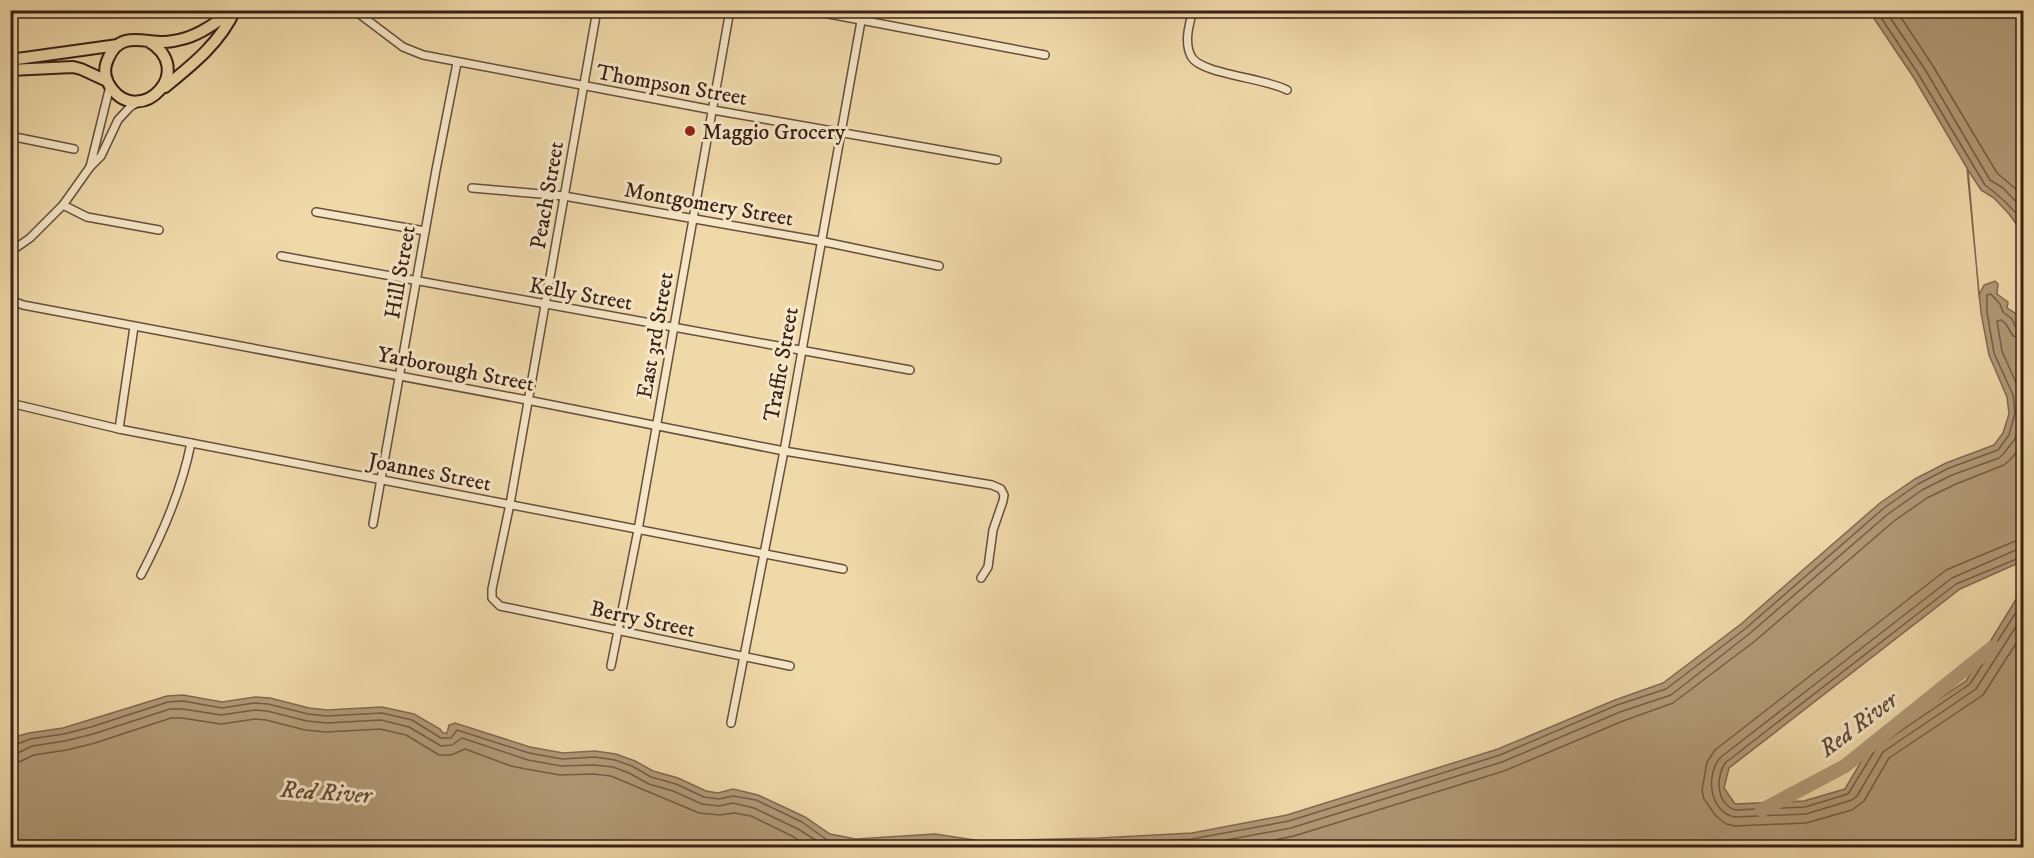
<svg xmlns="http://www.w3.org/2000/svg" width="2034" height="858" font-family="'IM FELL DW Pica',serif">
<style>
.water{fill:#b19a77;stroke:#816951;stroke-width:1.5}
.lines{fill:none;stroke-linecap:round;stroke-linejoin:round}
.shore{stroke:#745d47;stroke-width:1.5}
.river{stroke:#b19a77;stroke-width:14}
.street-casing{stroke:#664e3c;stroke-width:10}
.primary-casing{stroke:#382017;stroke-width:14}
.street{stroke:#f5e6c7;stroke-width:7}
.primary{stroke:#f0d9a9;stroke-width:10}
.poi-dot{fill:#8f2418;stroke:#f5e6c7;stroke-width:2}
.labels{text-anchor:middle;stroke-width:6;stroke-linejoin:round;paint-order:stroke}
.street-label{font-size:22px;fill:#382017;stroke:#f5e6c7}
.poi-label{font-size:22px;fill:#382017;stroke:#f5e6c7;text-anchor:start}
.water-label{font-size:24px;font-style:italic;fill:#624b39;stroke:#f5e6c7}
</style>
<rect width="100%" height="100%" fill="#f0d9a9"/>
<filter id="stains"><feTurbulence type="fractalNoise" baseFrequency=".00333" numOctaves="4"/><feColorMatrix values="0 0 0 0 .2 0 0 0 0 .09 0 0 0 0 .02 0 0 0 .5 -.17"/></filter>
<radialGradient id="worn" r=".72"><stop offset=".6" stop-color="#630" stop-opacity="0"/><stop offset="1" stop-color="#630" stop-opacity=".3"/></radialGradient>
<path class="water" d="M1869,11H2023V233L2009,214L1994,198L1981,190L1968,170L1979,295L1984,285L1995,281L1998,284L1997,294L2008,302L2007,308L2018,315L2022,328L2023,325V561L1960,589L1729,768L1724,788L1735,804L1804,801L1845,789L1872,743L1966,681L2023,588L2024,843L2020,847H11V742L18,736L29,733L63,728L167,696L183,695L222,702L255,697L270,698L309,708L327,710L382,707L414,714L440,729L443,733H447L449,725L455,723L530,747L563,753L595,751L616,754L635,761L653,771L678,778L706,791L718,793L733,789L758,795L805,817L830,834L856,839L935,834L981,841L1099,838L1192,833L1287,815L1498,749L1615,700L1663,683L1741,624L1880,503L1915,479L1946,463L1994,445L2003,433L2009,414L2007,397L1989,355L1981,313L1967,168L1914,78Z"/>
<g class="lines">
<g class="shore">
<path d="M1876,10L1919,75L1985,185C2000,196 2012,207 2024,223"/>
<path d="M1885,10L1926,71L1990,180L2003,188L2024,210"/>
<path d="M1896,10L1933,66L1997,173L2024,196"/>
<path d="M2024,540L2013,542L1946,570L1715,750L1707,762L1702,790L1704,799L1716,816L1726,824L1735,826L1806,823L1852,810L1864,801L1889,758L1983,695L2024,631"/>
<path d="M2024,549L2016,550L1952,578L1721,757C1705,774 1709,812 1735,817L1806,814L1852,800L1857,796L1883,752L1976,689L2024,614"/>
<path d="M2024,556L1956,584L1725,763C1716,778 1716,803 1735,810L1805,807L1848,794L1877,747L1970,684L2024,600"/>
<path d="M10,747L30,739L64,734L91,727L168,702L183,701L222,708L254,703L268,704L308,714L327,716L382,713L412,720L441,738H451L457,730L529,753L562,759L595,757L615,760L632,766L651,777L676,784L704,797L719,799L733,796L756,800L802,822L827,840L855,845L935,840L981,847L1099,844L1192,839L1289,821L1500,755L1617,705L1666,689L1745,629L1884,508L1918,484L1949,468L1998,450L2009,435L2015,413L2013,395L1994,353L1987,312V295L1991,294L2000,304L2003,312L2012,319L2017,330L2024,331"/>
<path d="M10,754L18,753L32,746L65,741L93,734L170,709H183L221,715L255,710L267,711L307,721L327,723L381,720L409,727L441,746L452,745L462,738L528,760L561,766L594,765L613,767L629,773L649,784L673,791L702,804L719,806L733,803L754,808L798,829L828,848"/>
<path d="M10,763L19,762L34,755L67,750L95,743L171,718H182L221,724L255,719L266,720L305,730L326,732L380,729L406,735L439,755H451L465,749L511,766L526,769L560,775L594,774L611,776L699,813L720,815L734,813L751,816L794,837L809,848"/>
<path d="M1170,848L1194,846L1291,828L1502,762L1620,712L1671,695L1749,634L1888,514L1922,490L1952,475L1999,458L2004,453L2015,439L2023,413L2020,392L2002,351L1997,321L2001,320L2006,324L2013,336L2024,339"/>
<path d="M1235,848L1294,836L1504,771L1623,721L1673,703L1755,641L1894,521L1927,498L1956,484L2004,465L2011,459L2024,442"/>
</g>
<path class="river" d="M1762,810L1845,766L1993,647"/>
<g class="street-casing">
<g id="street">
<path d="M354,10L403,47L423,55L713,110L997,160"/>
<path d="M597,10L510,504L492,589V598L500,606L790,666"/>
<path d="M808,10L1045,55"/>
<path d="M1193,10C1189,25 1184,42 1191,56C1199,74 1266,78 1287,90"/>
<path d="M10,136L74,149"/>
<path d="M90,167L110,86"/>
<path d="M472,188L564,196L820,241L939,266"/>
<path d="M63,205L87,217L159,230"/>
<path d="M316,212L425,231"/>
<path d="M10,252L30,238L63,205L90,167L101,156L118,120L130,107L138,102"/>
<path d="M281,256L910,370"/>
<path d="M10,300L23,305L527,400L784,451L992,485L1001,489L1004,495L1003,501L993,530L988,567L981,578"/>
<path d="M10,403L119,429L843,569"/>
<path d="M119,429L134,327"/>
<path d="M373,524L436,170L457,63"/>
<path d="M141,575C163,533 182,489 191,443"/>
<path d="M611,666L638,530L730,10"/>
<path d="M731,723L784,451L863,10"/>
</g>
</g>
<g class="primary-casing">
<g id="primary">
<path d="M148,41C198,70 141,127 112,89C105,80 103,69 108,59C119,31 142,42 163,42C170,42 179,40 186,38C203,33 218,21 233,10"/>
<path d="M10,60L118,45"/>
<path d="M10,70L73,67L81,69L107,81"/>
<path d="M165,87C192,65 220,43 235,10"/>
</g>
</g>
<use href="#street" class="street"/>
<use href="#primary" class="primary"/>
</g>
<circle class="poi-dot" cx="690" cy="131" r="6"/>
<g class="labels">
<g class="street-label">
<text transform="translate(672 84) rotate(10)" y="8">Thompson Street</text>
<text transform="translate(546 195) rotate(-80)" y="8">Peach Street</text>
<text transform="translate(709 203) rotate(10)" y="8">Montgomery Street</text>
<text transform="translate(399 272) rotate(-80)" y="8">Hill Street</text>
<text transform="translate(581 293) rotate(10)" y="8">Kelly Street</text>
<text transform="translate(654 335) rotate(-80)" y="8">East 3rd Street</text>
<text transform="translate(780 364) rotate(-80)" y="8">Traffic Street</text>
<text transform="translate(456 368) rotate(11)" y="8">Yarborough Street</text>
<text transform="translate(430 471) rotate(11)" y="8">Joannes Street</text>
<text transform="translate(643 618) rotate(12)" y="8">Berry Street</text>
</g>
<g class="poi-label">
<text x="702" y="139">Maggio Grocery</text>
</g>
<g class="water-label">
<text transform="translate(1858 724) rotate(-37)" y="8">Red River</text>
<text transform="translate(326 792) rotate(4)" y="8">Red River</text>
</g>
</g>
<rect width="2034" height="858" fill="none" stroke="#f0d9a9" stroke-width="36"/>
<rect x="12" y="12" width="2010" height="834" fill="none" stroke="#382017" stroke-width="3"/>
<rect x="18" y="18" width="1998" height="822" fill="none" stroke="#382017" stroke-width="1.5"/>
<rect width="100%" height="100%" filter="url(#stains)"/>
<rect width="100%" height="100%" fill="url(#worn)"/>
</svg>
